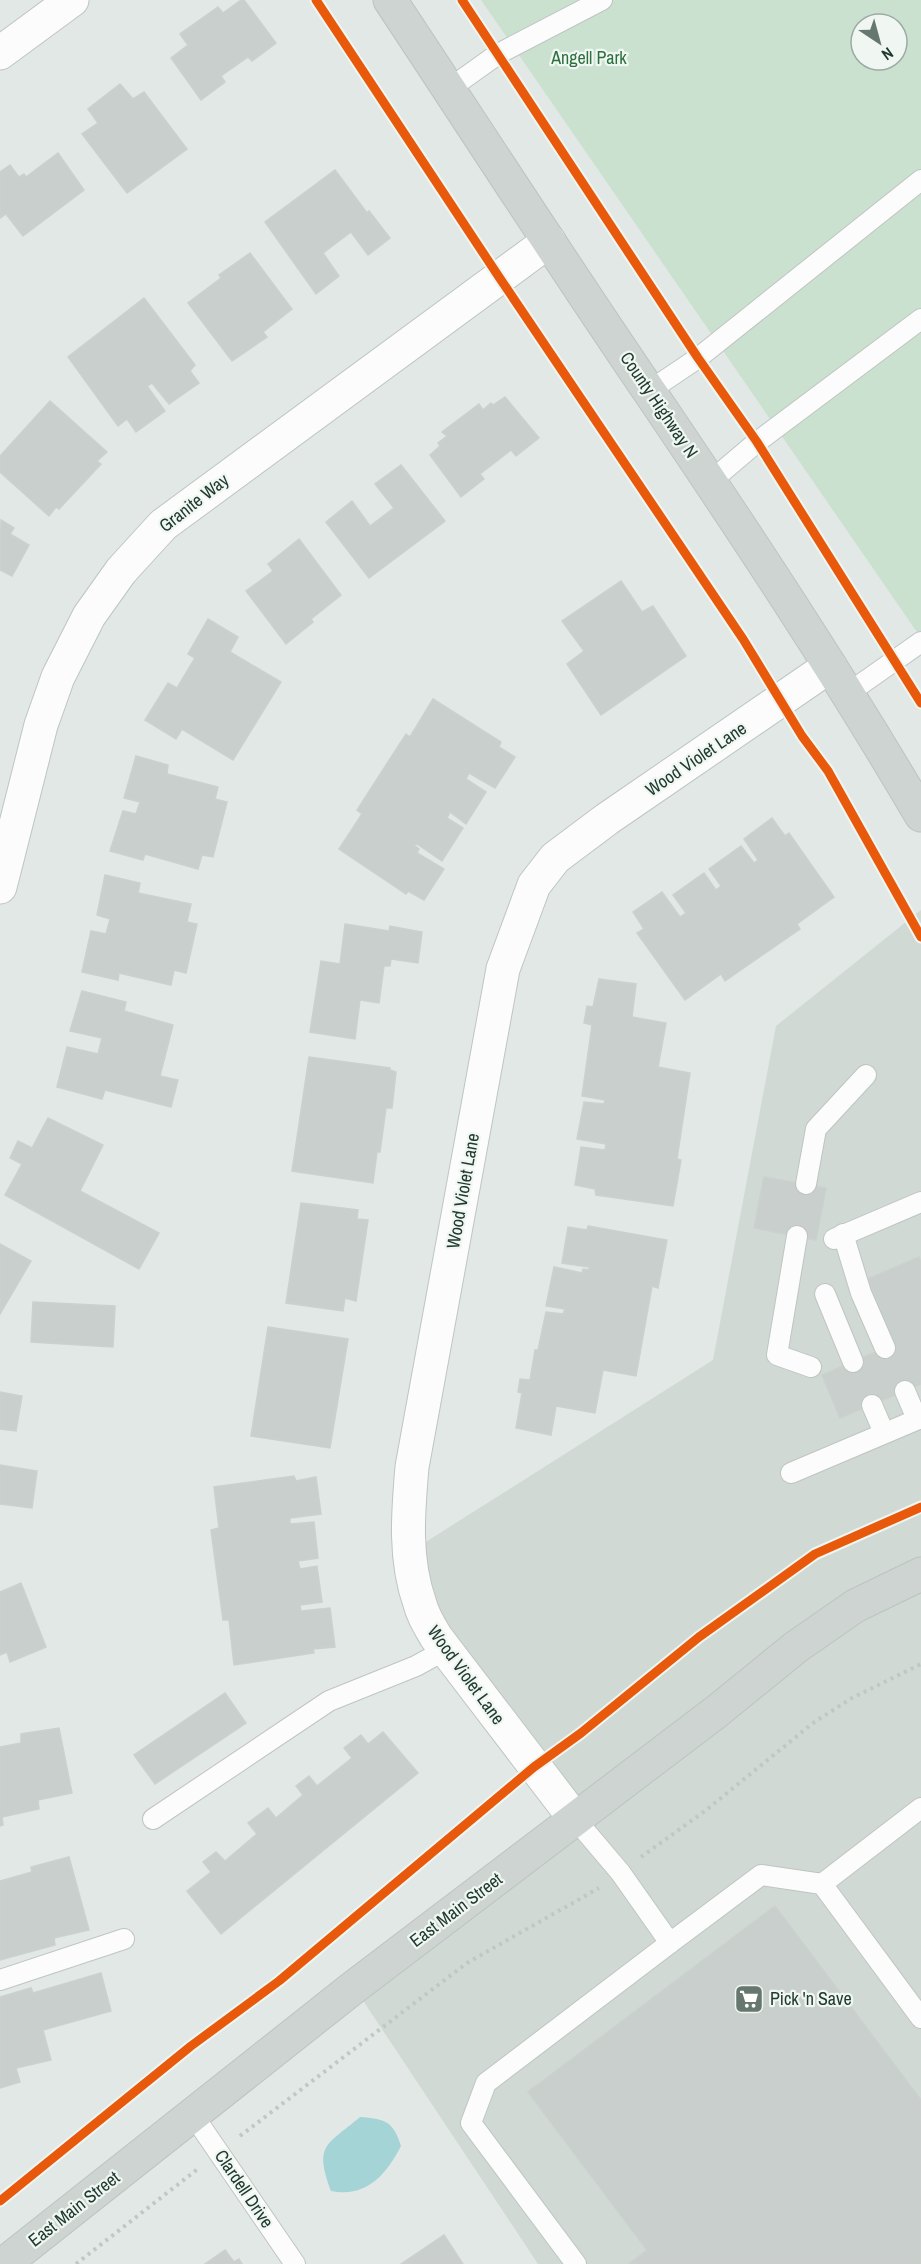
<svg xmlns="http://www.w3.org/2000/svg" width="921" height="2264" font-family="'Archivo Narrow',sans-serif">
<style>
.built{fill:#d0d9d4}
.green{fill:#cbe1d0;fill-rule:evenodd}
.water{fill:#a4d4d5}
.building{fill:#c9cfcc;stroke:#cbd1ce;stroke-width:1.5}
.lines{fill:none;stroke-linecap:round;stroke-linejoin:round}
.service-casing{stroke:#bfc5c2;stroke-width:22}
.minor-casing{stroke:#bfc5c2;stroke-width:35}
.primary-casing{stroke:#bcc4c0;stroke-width:35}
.path{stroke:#c0c8c4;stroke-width:4;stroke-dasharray:3 4.5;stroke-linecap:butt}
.service{stroke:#fbfcfb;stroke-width:20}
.minor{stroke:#fbfcfb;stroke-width:33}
.primary{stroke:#cdd4d1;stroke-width:33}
.cycleway-casing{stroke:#f0f7f3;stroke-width:13}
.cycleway{stroke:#e8590c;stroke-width:9}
.labels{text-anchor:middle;stroke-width:4.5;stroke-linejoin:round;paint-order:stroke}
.park-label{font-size:18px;fill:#2d6f3e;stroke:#f0f7f3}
.street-label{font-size:18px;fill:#213a30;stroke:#f0f7f3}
.poi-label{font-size:18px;fill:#213a30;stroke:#f0f7f3;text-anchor:start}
</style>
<rect width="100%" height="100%" fill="#e2e8e5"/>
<path class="built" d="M921,910V2264H538L354,1987L575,1819L445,1650L410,1552L713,1360L776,1026Z"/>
<path class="green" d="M481,0H921V638ZM861,24H897V60H861Z"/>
<path class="water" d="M360,2117C384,2119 393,2120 401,2146C386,2175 366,2198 331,2191C314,2144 326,2146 360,2117Z"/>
<g class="building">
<path d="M241,0H244L276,43L252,61L248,57L221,76L225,82L201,100L171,58L188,45L180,34L218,7L223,13Z"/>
<path d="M120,84L133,99L144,92L187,149L127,193L82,134L98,123L88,109Z"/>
<path d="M58,153L84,190L23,236L6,214L0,218V172L10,165L19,177L24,174L26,177Z"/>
<path d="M335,170L367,213L369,211L390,238L368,255L351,232L323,253L339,276L316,294L265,222Z"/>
<path d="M250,253L292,309L263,332L267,337L232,361L188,303L221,278L219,275Z"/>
<path d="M144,298L195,365L190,371L199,383L169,404L152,383L147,386L165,411L136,432L127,419L118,426L68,357Z"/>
<path d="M505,397L539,438L516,456L511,450L480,474L484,479L461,497L430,455L440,446L438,443L447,436L442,432L479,404L483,410L491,403L493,405Z"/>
<path d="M50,401L107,452L97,461L101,464L59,509L56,507L49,516L0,472V456Z"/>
<path d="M401,465L445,521L369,578L326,522L352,501L370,526L394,508L375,484Z"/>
<path d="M1,520L14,528L10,534L29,545L12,576L0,570Z"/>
<path d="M299,539L341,595L311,619L313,622L286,644L246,591L273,571L268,564Z"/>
<path d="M621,581L642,612L653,606L686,656L601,715L567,664L584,651L562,621Z"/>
<path d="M208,619L238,637L230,652L281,682L233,760L182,729L176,739L145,720L168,683L177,688L195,658L188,654Z"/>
<path d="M433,699L501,742L499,747L515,757L495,788L469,773L466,779L486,792L466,824L450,812L447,818L463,828L442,861L417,844L414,845L419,849L417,853L444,869L424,900L408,891L406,894L339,849L362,814L357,810L406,734L410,737Z"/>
<path d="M136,756L168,765L167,774L218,787L215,799L227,802L213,857L202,855L198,869L145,854L143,860L110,851L123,811L136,814L140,802L124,798Z"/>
<path d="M772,818L785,836L789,833L834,897L797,924L800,929L725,981L721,974L685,1000L637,933L644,929L633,912L662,892L680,917L686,913L673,895L704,873L716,890L721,886L709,869L741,846L754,863L758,860L744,839Z"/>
<path d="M105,875L140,883L138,893L191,904L187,922L197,924L186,973L174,970L171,985L119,973L118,980L82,972L91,931L106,934L110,919L97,915Z"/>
<path d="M345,924L389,931L390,926L422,932L418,963L391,959L390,966H384L379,1003L360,1000L355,1039L310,1032L321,961L340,964Z"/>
<path d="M599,979L636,984L632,1017L666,1023L658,1067L690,1073L677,1159L681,1160L673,1206L596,1195L595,1189L575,1185L581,1147L605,1150L606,1144L577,1139L584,1102L604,1104L605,1100L582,1096L592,1025L584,1023L587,1006L593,1007Z"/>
<path d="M82,991L126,1002L124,1011L173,1025L160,1076L178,1080L171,1107L105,1090L102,1099L57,1087L67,1047L98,1054L102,1038L70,1031Z"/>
<path d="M309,1057L390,1068V1070L396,1072L392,1108H386L380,1152H377L373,1183L292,1171Z"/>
<path d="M48,1118L103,1145L80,1191L159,1233L139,1269L5,1195L22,1164L10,1158L18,1141L32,1148Z"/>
<path d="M764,1177L826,1188L816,1240L754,1228Z"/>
<path d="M301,1203L358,1210L357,1219L368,1220L356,1301L345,1298L343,1311L286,1303Z"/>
<path d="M588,1226L667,1240L658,1288L652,1286L636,1376L603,1370L595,1413L556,1406L551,1435L516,1428L522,1393L518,1392L520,1379L530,1380L535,1350H538L546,1312L563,1314L565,1309L546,1306L554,1267L582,1273L583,1269L589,1270V1267L562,1263L568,1227L587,1230Z"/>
<path d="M0,1244L31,1261L0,1314Z"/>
<path d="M919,1257L921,1262V1384L840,1418L822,1375L895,1344L868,1279Z"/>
<path d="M33,1302L115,1306L113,1347L31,1342Z"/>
<path d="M268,1327L348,1339L330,1448L251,1436Z"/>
<path d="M0,1392L22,1396L16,1431L0,1429Z"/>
<path d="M0,1465L37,1471L32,1508L0,1504Z"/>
<path d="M294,1476L296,1481L316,1477L321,1514L290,1518V1524L314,1522L318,1558L298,1561L300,1569L317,1566L322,1602L300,1605L301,1611L330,1608L335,1647L313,1649L314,1653L234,1665L229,1620H223L211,1530L219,1528L214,1487Z"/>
<path d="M21,1583L46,1647L10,1662L7,1652L0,1655V1592Z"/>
<path d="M225,1693L246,1723L155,1784L134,1755Z"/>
<path d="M59,1728L72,1793L38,1800L39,1809L2,1817L3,1825L0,1826V1747L21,1743V1734Z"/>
<path d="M383,1732L418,1773L221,1934L187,1891L211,1872L203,1862L216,1852L225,1861L257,1834L248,1823L268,1808L276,1818L303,1795L296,1786L309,1776L317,1786L352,1758L344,1748L361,1735L368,1744Z"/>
<path d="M69,1857L89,1930L54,1938L55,1945L0,1960V1881L32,1872L31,1867Z"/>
<path d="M775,1906L921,2100V2264H629L647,2250L528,2092Z"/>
<path d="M101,1973L111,2011L43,2030L51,2060L16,2068L20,2082L0,2088V1997L31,1988L33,1993Z"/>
<path d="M444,2235L463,2264H401Z"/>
<path d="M225,2250L234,2262L239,2259L242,2264H205Z"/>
</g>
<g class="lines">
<g class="service-casing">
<g id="service">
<path d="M449,89L498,54L602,0"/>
<path d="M649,391L698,358L921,180"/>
<path d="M711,481L757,442L921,319"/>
<path d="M847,694L921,642"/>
<path d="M806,1184L816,1129L866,1075"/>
<path d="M843,1234L861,1293L885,1348"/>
<path d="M797,1236L777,1355L811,1367"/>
<path d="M834,1239L921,1202"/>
<path d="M825,1294L853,1362"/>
<path d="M905,1391L917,1419"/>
<path d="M872,1405L884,1433"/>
<path d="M791,1473L921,1418"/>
<path d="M153,1819L329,1701L416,1666L445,1650"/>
<path d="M575,1819L620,1872L670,1943L761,1875L822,1884L921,2018"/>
<path d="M822,1884L921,1808"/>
<path d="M0,1980L124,1939"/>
<path d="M193,2115L295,2264"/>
<path d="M576,2264L471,2123L486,2083L670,1943"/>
</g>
</g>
<g class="minor-casing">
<g id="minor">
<path d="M0,53L72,0"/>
<path d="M0,887L41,725L58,677L89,616L121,571L163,525L549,241"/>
<path d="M575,1819L436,1637C430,1627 423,1616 420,1604C404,1559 408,1513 412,1467L503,969L534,885L555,858L607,819L830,666"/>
</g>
</g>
<g class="primary-casing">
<g id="primary">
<path d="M390,0C476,130 561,262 649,391C743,530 836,670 921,815"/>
<path d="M4,2264L354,1987L716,1712L796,1647L855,1606L921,1574"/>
</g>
</g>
<g class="path">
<path d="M641,1857L705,1811L813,1723L852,1698L921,1664"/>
<path d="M240,2136L467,1963L599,1888"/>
<path d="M76,2264L199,2168"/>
</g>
<use href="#service" class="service"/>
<use href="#minor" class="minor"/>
<use href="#primary" class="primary"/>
<g class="cycleway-casing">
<g id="cycleway">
<path d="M316,0L499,277L743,639L802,736L828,771L921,937"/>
<path d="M462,0L698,358L757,442L921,703"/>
<path d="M0,2201L191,2046L279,1981L534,1767L581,1733L699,1637L815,1554L921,1507"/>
</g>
</g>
<use href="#cycleway" class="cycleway"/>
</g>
<defs>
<g id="supermarket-square" transform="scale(1.5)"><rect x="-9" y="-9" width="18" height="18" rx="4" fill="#65776f" stroke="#f0f7f3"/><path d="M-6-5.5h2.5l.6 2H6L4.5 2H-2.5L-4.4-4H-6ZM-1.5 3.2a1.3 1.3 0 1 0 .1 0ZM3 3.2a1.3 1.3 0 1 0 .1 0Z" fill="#fff"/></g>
</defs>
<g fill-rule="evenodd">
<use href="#supermarket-square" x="749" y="1999"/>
</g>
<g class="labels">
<g class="park-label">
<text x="589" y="64">Angell Park</text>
</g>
<g class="street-label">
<text transform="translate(659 405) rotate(56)" y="6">County Highway N</text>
<text transform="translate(194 503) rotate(-38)" y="6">Granite Way</text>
<text transform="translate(696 759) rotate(-34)" y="6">Wood Violet Lane</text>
<text transform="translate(463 1191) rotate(-80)" y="6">Wood Violet Lane</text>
<text transform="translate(466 1675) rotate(54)" y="6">Wood Violet Lane</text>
<text transform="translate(456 1910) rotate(-37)" y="6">East Main Street</text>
<text transform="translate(244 2189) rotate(56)" y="6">Clardell Drive</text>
<text transform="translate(74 2209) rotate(-38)" y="6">East Main Street</text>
</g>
<g class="poi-label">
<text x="770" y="2005">Pick 'n Save</text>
</g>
</g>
<g transform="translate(879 42) rotate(144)"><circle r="28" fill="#f0f7f3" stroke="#9daba5" stroke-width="1.5"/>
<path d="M0-4.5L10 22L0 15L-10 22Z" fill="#65776f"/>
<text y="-9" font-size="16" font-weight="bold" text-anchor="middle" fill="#213a30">N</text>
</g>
</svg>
